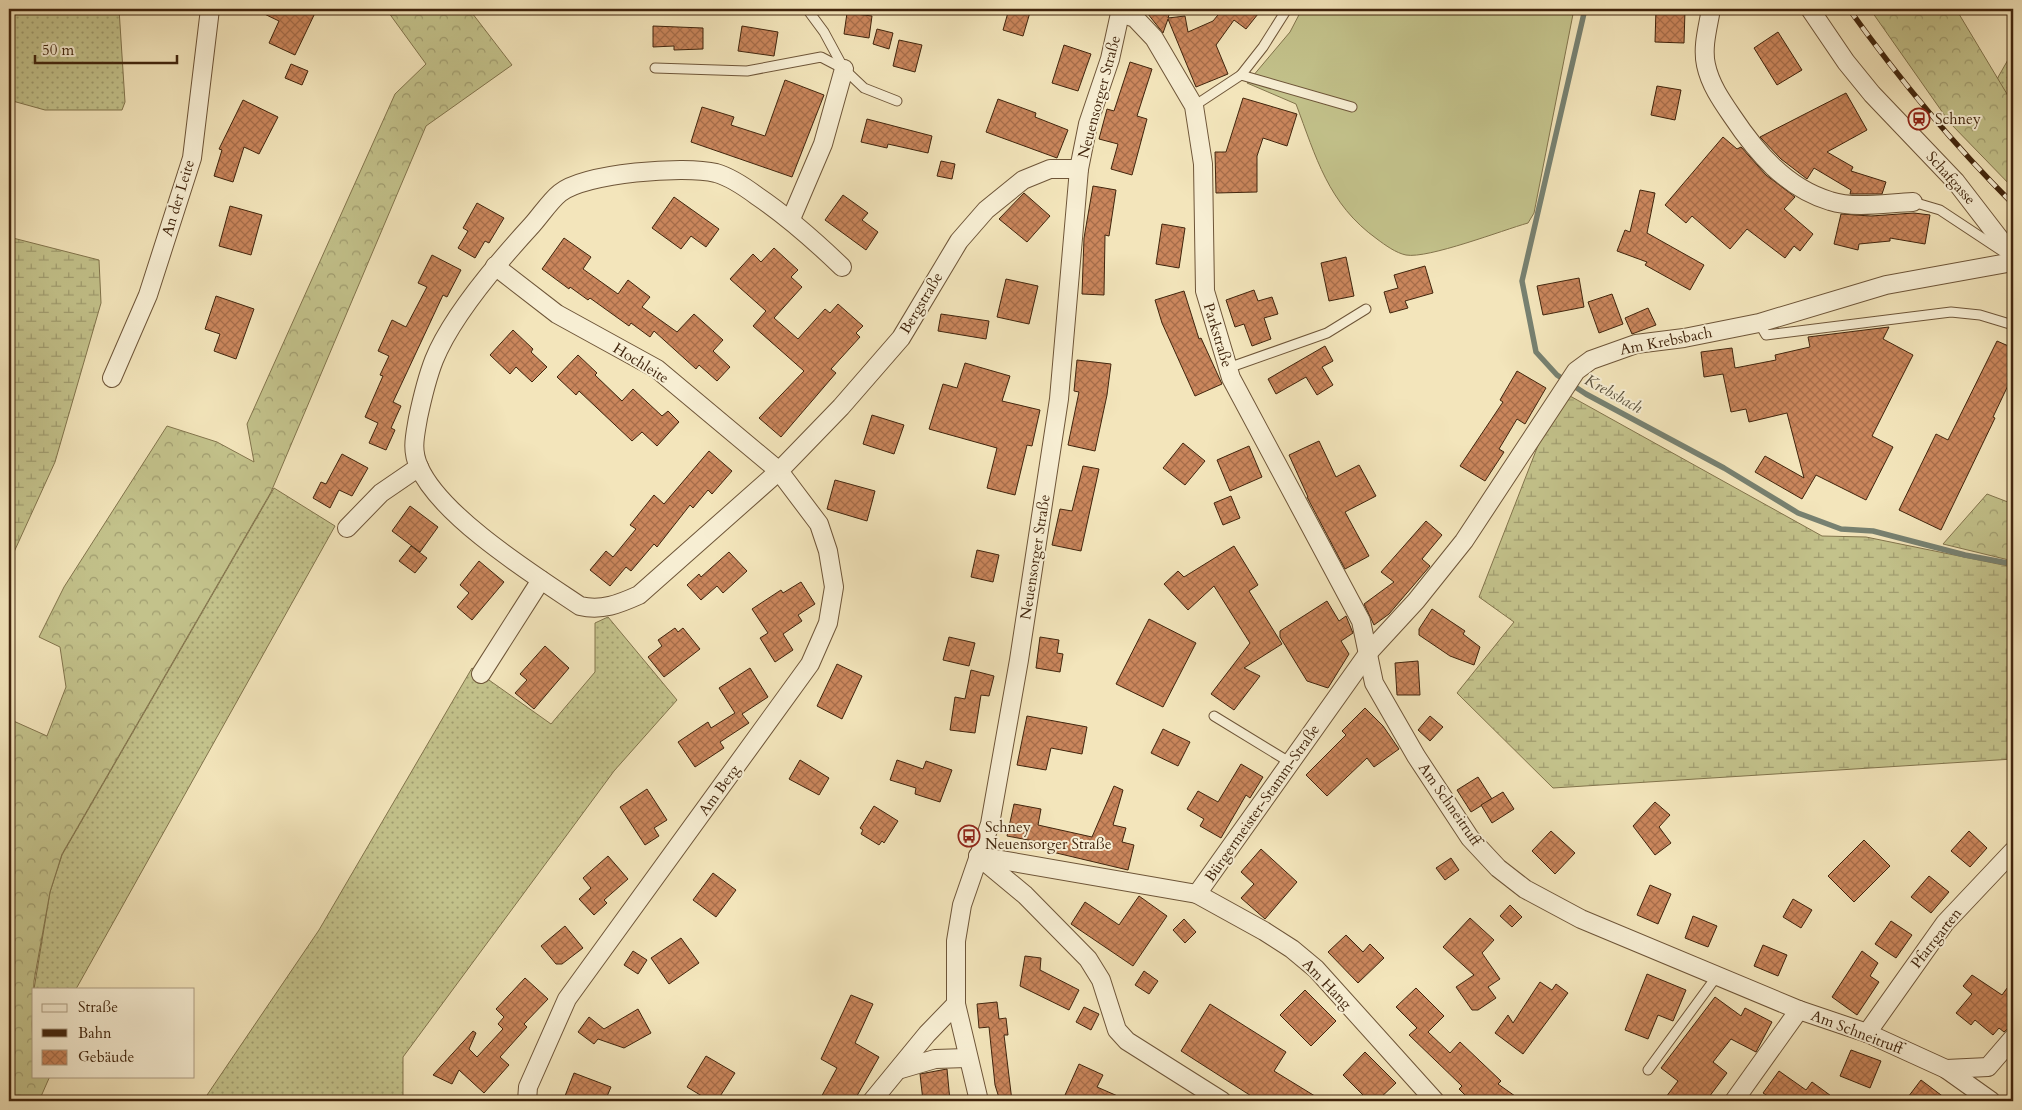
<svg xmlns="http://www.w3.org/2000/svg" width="2022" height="1110" font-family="Cardo,serif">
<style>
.grass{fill:url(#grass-dots);stroke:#82744c}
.forest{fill:url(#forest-crowns);stroke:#82744c}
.wetland{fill:url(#wetland-marsh);stroke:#82744c}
.pitch{fill:#c3c28b;stroke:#82744c}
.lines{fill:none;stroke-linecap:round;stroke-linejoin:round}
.stream{stroke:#778171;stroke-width:5.5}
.building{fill:url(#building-cross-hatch);stroke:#41250d}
.service-casing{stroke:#6e5538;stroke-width:11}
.minor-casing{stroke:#6e5538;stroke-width:20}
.service{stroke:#f7eed3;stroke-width:9}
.minor{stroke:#f7eed3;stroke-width:18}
.rail-casing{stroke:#41250d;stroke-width:5.5}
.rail{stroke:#f7eed3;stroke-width:4;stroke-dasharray:11;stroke-linecap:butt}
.labels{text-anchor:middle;stroke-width:4;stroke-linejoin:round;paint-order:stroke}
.street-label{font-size:15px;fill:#41250d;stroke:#f7eed3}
.poi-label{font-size:15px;fill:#41250d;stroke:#f7eed3;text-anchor:start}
.water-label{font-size:16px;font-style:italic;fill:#5c533f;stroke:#f7eed3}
</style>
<defs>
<pattern id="grass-dots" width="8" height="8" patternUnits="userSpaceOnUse" patternTransform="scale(1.25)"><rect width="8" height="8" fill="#c3c28b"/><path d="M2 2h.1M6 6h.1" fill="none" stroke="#a09d70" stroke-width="1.8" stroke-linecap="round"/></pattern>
<pattern id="forest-crowns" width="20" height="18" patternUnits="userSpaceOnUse" patternTransform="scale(1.25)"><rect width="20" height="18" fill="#c3c28b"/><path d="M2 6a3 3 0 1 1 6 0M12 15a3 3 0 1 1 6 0" fill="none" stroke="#a09d70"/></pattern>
<pattern id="wetland-marsh" width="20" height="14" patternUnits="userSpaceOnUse" patternTransform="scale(1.25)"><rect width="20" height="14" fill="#c3c28b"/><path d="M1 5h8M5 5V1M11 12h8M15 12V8" fill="none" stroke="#a09d70"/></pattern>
<pattern id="building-cross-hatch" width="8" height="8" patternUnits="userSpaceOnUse" patternTransform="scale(1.25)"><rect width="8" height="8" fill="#ca865c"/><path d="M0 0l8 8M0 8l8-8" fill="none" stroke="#a66d4a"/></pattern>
</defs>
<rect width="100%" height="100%" fill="#f3e5bb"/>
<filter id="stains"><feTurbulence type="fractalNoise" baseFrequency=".004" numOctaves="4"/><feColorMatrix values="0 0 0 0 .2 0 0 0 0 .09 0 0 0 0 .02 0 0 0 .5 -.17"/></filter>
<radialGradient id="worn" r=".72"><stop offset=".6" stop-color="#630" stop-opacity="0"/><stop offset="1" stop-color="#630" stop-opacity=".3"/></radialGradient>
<g class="grass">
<path d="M9,9H119L125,102L122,110H45L9,100Z"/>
<path d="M2013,51V104L1997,79Z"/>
<path d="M274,488L335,526L76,989H34L50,892L62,855Z"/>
<path d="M608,617L677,700L614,771L403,1057V1101H203L319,930L472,668L551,724L595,672V623Z"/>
</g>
<g class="forest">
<path d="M386,9H469L512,65L426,126L271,492L62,854L50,892L34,981L32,1024L34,1076H50L39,1101H9V719L47,736L66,687L60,647L39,637L64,587L167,426L217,442L254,462L247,424L395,94L426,64Z"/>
<path d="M1870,9H1956L2013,104V188L1950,123Z"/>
<path d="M1987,494L2013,504V561L1943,544Z"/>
</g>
<g class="wetland">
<path d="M9,237L99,260L101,303L55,462L9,563Z"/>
<path d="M1570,396L1822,536L1866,537L2013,567V759L1553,788L1457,693L1514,622L1479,597L1544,430Z"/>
</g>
<path class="pitch" d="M1302,9H1574L1534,213L1528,223C1503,230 1428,259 1406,255C1396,253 1385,245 1377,239C1328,204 1316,157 1296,104L1247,83L1290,32Z"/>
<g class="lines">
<path class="stream" d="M1585,9L1522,281L1536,352L1557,375L1586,394L1724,468L1798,513L1841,529L1873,531L1965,555L2013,564"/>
</g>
<g class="building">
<path d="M254,9H306L315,13L295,55L269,43L279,21Z"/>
<path d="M1009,9H1031L1023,36L1003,30Z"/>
<path d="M1144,9H1171L1168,18L1185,16L1188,32L1213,21L1222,10L1220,9H1262L1246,29L1234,20L1216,45L1228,74L1196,87L1168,19L1163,33Z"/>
<path d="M1656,9L1685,10L1684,43L1655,42Z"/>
<path d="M847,13L872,16L869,38L844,34Z"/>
<path d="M653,26L703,28V49L674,50V46L653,47Z"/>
<path d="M742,26L778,32L774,56L738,51Z"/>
<path d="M877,29L893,33L889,49L873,44Z"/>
<path d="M1778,32L1802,70L1777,85L1754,48Z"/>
<path d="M899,40L922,45L915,72L893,66Z"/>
<path d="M1064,45L1091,54L1078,91L1052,83Z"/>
<path d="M1130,62L1152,69L1137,116L1147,119L1132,175L1111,169L1118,144L1099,139L1107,109L1114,111Z"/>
<path d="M291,64L308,71L302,85L285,78Z"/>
<path d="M785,80L824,95L792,177L691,142L702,107L734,117L731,125L765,136Z"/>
<path d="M1657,86L1681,90L1675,120L1651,115Z"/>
<path d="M1846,93L1867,130L1827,152L1853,167L1851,171L1886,182L1882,194H1850L1851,190L1814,168L1807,179L1781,159L1760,137Z"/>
<path d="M1243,98L1297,114L1287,146L1263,138L1257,156V192L1216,193L1215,152H1226Z"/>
<path d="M998,99L1036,113L1035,117L1068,130L1057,158L986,132Z"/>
<path d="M243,100L278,117L259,154L244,147L233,182L214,176L222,150L219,149Z"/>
<path d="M867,119L932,136L928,153L888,144L887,148L861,142Z"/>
<path d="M1723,137L1737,149L1741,147L1766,175L1795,197L1784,209L1813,234L1800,251L1794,246L1785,258L1747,229L1730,249L1692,216L1686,223L1665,205Z"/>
<path d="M941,161L955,164L952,179L937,176Z"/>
<path d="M1093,186L1116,190L1109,236L1105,235L1104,295L1082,294L1084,238Z"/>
<path d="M1640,190L1655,193L1647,233L1704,265L1690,290L1645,265L1647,262L1617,251L1625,230L1630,232Z"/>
<path d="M1024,193L1050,216L1027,242L999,219Z"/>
<path d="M843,195L868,213L862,220L878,232L866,250L825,220Z"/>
<path d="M674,197L719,229L706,247L691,236L681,249L652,228Z"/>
<path d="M477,203L504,218L489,243L485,241L475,258L458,248L468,231L463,228Z"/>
<path d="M230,206L262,215L251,255L219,246Z"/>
<path d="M1914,213L1930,215L1925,244L1890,238V241L1859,244L1858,250L1834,244L1841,214L1871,216Z"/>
<path d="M1162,224L1185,228L1179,268L1156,264Z"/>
<path d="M564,238L591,257L583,269L618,294L628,280L650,297L642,307L677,332L694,314L723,340L713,351L730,367L717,381L699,365L696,369L654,331L650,337L631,323L629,326L590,298L588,300L570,287L569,289L542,269Z"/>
<path d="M774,248L798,270L791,277L802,287L774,318L798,339L825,309L830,313L838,304L863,326L856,333L860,337L831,369L836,373L781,437L759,418L804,371L753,326L766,311L730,279L753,254L761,262Z"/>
<path d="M432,255L461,270L447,297L443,295L393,402L401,406L391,428L395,430L386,450L369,443L378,423L365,417L383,376L380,375L389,356L378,351L392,320L406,327L427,287L418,283Z"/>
<path d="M1346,257L1354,296L1329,301L1321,263Z"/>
<path d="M1425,266L1433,293L1405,301L1408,308L1390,313L1384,292L1398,288L1394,275Z"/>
<path d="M1579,278L1584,307L1543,315L1537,286Z"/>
<path d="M1006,279L1038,286L1029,324L997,317Z"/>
<path d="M1254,290L1258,301L1272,297L1278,314L1264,318L1271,339L1252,346L1244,324L1235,327L1226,300Z"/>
<path d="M1184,291L1199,339L1201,338L1222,384L1195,396L1162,323L1155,300Z"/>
<path d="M1612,294L1623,324L1599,333L1588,302Z"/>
<path d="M216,296L254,309L236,359L214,351L220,334L205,329Z"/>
<path d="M1648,308L1656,325L1632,334L1625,318Z"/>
<path d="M941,314L989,321L986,339L938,331Z"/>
<path d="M1889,327L1883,339L1913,355L1872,436L1893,447L1866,500L1816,475L1802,499L1755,472L1765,456L1804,478L1787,413L1749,422L1746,409L1731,412L1723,374L1704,377L1701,352L1732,348L1735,368L1776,360L1775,355L1810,347L1808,337Z"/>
<path d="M513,330L533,349L531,352L547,367L532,382L516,367L510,374L490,355Z"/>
<path d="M1997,341L2013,348V375L1993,417L1995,418L1941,530L1899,510L1936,434L1948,440Z"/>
<path d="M1325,346L1333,361L1322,367L1333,385L1317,395L1306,377L1276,394L1268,379Z"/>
<path d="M578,355L597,373L595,375L622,401L633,389L662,416L668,411L679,422L657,446L642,432L632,441L579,391L576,395L557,377Z"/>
<path d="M1077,360L1111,364L1107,395L1095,451L1068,445L1079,392L1074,391Z"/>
<path d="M965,363L1010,376L1002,401L1040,410L1032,446L1027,445L1015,495L987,488L997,448L929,429L943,384L957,388Z"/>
<path d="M1517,371L1546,388L1525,424L1517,419L1499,449L1504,452L1485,481L1460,466L1503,402L1500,400Z"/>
<path d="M872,415L904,425L894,454L863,444Z"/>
<path d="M1319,441L1336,477L1359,465L1376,496L1345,512L1369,556L1345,569L1307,497H1308L1289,455Z"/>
<path d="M1183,443L1205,461L1185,485L1163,468Z"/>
<path d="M1249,446L1262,477L1230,491L1217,460Z"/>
<path d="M709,451L732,471L712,494L708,490L693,508L690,505L657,547L654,544L631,571L626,567L610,586L590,570L606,551L613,557L636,529L630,525L654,495L664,504Z"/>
<path d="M342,454L368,468L352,496L339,490L330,508L313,498L321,482L326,484Z"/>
<path d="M1083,466L1099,469L1081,551L1052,545L1060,509L1072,511Z"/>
<path d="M835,480L875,491L867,521L827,509Z"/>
<path d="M1231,496L1240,518L1223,525L1214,503Z"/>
<path d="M410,506L438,527L420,552L392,531Z"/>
<path d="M1426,521L1442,535L1422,559L1430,566L1389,614L1374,625L1364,604L1394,582L1381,572Z"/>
<path d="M411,546L427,558L415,573L399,561Z"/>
<path d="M1234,546L1258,585L1249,591L1282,644L1244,668L1260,676L1234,710L1211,694L1250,643L1214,586L1188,610L1164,584L1178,571L1184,577Z"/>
<path d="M977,550L999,555L993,582L971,577Z"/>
<path d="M729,552L747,571L723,593L717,586L701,600L687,585L699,574L701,577Z"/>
<path d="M479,561L504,582L472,620L457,607L469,593L460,585Z"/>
<path d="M801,582L815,604L798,615L802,621L783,634L793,650L775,662L760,638L768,633L752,609L781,590L783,593Z"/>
<path d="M1327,601L1339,621L1346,616L1353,633L1341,641L1349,654L1328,688L1307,681L1280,637V631Z"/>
<path d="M1432,609L1465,631L1463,634L1480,647L1474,665L1450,656L1419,635V629Z"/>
<path d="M1149,619L1196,643L1163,707L1116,684Z"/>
<path d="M675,628L678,632L683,628L700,649L664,677L648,657L662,646L658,640Z"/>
<path d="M949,637L975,643L969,666L943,660Z"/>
<path d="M1040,637L1059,640L1057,653L1063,654L1060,672L1036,668Z"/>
<path d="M545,646L569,668L534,709L515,693L527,680L520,674Z"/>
<path d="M1418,661L1420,695H1397L1395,663Z"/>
<path d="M837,664L862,676L842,719L817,706Z"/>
<path d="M750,668L768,697L742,714L749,723L720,742L724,748L695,767L678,742L708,722L711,728L735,713L719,688Z"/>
<path d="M971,670L994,676L989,696L981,695L975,733L950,730L955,697L965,699Z"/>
<path d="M1365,708L1383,726L1399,749L1374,767L1367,758L1327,796L1306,775L1346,735L1342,731Z"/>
<path d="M1027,716L1087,727L1082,754L1051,748L1046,770L1017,765Z"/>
<path d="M1430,716L1443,727L1430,741L1418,730Z"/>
<path d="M1163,729L1190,742L1178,766L1151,753Z"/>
<path d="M800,760L829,778L819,795L789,779Z"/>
<path d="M897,760L923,769L926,761L952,770L940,802L915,794L916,788L890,780Z"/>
<path d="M1241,764L1263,777L1250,798L1246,795L1221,838L1200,826L1204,819L1187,809L1198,791L1218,802Z"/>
<path d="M1478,777L1492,799L1471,812L1457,790Z"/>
<path d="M1114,786L1123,790L1113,825L1126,828L1122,842L1134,845L1128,870L1048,851L1050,844L1007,836L1014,804L1041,809L1038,825L1092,837Z"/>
<path d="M647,789L667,820L654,828L659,836L645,845L620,807Z"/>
<path d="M1503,792L1514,809L1492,823L1481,805Z"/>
<path d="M1655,802L1670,815L1659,827L1671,843L1655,855L1633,826Z"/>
<path d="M874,806L898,821L884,843L882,841L879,845L861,834L863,830L860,828Z"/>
<path d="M1551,831L1575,853L1555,874L1532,851Z"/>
<path d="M1969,831L1987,848L1970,867L1951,851Z"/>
<path d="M1864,840L1890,866L1854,902L1828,876Z"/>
<path d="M1261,849L1297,882L1265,919L1241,898L1254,884L1241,872Z"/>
<path d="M608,856L628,879L604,900L607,903L594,915L579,899L591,888L583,878Z"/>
<path d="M1451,858L1459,870L1445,880L1436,868Z"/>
<path d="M713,873L736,890L716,917L693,900Z"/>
<path d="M1929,876L1949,892L1931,913L1911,897Z"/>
<path d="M1650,885L1671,894L1658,924L1637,915Z"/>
<path d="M1139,896L1167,916L1133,966L1071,924L1085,902L1119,925Z"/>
<path d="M1793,899L1812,910L1801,928L1783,917Z"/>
<path d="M1510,905L1522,917L1512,927L1500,916Z"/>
<path d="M1693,916L1717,926L1708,947L1685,938Z"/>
<path d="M1470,918L1494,940L1482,953L1500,979L1488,987L1496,998L1478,1010H1472L1456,987L1474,975L1443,947Z"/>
<path d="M1184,919L1196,932L1185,943L1173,930Z"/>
<path d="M1891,921L1912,935L1896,958L1875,944Z"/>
<path d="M565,926L583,948L562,964H556L541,946Z"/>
<path d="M1346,935L1363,952L1370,944L1384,958L1358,983L1328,952Z"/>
<path d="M681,938L699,963L669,984L651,958Z"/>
<path d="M1763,945L1787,955L1778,976L1754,966Z"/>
<path d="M633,951L647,960L638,974L624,965Z"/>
<path d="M1862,951L1878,963L1870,976L1879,982L1857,1015L1832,997Z"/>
<path d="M1025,956L1041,958L1040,970L1079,990L1069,1010L1020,986Z"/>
<path d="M1144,971L1158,981L1149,994L1135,985Z"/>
<path d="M1647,974L1686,990L1673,1021L1658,1015L1648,1039L1625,1030Z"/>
<path d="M1972,975L2002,995L2013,980V1024L2004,1032L1999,1028L1993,1035L1975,1020L1971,1025L1956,1013L1972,994L1963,986Z"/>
<path d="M525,978L548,999L524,1024L527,1027L500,1057L509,1065L484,1093L459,1070L452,1084L433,1075L473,1031L476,1033L469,1049L477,1057L503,1029L498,1024L504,1017L496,1009Z"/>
<path d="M1540,982L1552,990L1556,984L1568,993L1523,1054L1495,1033L1508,1015L1513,1023Z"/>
<path d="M1416,988L1444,1016L1428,1032L1450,1053L1460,1042L1501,1081L1498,1084L1522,1101H1471L1459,1089L1462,1086L1409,1035L1417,1028L1396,1007Z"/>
<path d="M1305,990L1336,1021L1311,1046L1280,1015Z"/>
<path d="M851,995L873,1004L855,1043L879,1057L854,1101H819L837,1068L821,1059Z"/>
<path d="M1715,997L1741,1016L1745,1008L1772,1022L1756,1052L1731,1039L1713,1062L1727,1073L1706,1101H1663L1678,1081L1661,1068Z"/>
<path d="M997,1002L999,1019L1006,1018L1008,1035H1004L1012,1101H1000L995,1085L989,1027L979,1028L977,1004Z"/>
<path d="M1210,1004L1286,1052L1274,1071L1323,1101H1259L1181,1051Z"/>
<path d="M1084,1007L1099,1014L1091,1030L1076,1022Z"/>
<path d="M638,1009L651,1033L624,1048L598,1039L594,1044L578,1032L589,1017L604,1029Z"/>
<path d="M1851,1050L1881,1061L1870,1088L1840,1076Z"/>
<path d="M1365,1052L1396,1083L1377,1101H1369L1343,1075Z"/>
<path d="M706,1056L735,1073L717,1101H710L687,1087Z"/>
<path d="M1079,1064L1103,1075L1097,1087L1129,1101H1080L1065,1095Z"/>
<path d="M947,1069L950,1101H923L920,1074Z"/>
<path d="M1779,1071L1806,1090L1812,1082L1838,1101H1775L1763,1093Z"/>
<path d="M574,1073L611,1087L605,1101H563Z"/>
<path d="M1921,1080L1949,1101H1905Z"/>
</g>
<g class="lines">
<g class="service-casing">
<g id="service">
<path d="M807,9L824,32L844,69L864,88L897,101"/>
<path d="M655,68L747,71L821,57L844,69"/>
<path d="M1241,75L1352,107"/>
<path d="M1194,106L1241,75L1263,47L1287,9"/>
<path d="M1913,202L1940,210L2002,251"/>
<path d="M1759,323L1766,335L1951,312L1980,315L2013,325"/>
<path d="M1228,368L1327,333L1366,309"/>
<path d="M1214,716L1291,763"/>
<path d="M1648,1070L1717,976"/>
</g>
</g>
<g class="minor-casing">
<g id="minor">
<path d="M1711,9C1708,27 1702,47 1706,65C1710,84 1721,100 1732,116C1756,152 1786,188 1830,201C1855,209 1887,203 1913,202"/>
<path d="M1810,9L1846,62L1872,94L1956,182L2013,256"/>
<path d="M1121,13L1135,18L1154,38L1194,106L1203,164L1205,291L1231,378L1361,621L1374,683L1416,756L1470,838L1498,868L1525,889L1581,919L1799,1010L1867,1033L1946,1069L1991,1101"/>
<path d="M791,219L823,144L844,69"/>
<path d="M495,266L557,314L657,369L779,471L819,524L828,551L834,587L828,623L810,664L567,999L528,1087L527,1101"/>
<path d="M842,267C815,241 788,217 757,196C745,187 730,177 716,173C685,165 585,173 560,193C550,201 541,215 532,225C499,261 452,315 434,360C427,378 422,399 418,418C415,436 411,450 419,467C441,517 534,575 580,606C602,611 619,604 639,595L779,471L841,407L901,338L959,241L986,210L1023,180L1050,169H1079"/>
<path d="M112,378L148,295L192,158L210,9"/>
<path d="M347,528L381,493L419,467"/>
<path d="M481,674L541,580"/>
<path d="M978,856L1197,894L1369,652L1416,601L1464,541L1576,371L1591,360L1636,344L1684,338L1759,323L1886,285L2013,262"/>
<path d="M978,856L1025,895L1088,959L1101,980L1117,1030L1127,1041L1222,1101"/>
<path d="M1197,894L1264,931L1292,949L1316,969L1435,1101"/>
<path d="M1867,1033L1945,923L2013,851"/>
<path d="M901,1069L935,1059L967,1058"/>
<path d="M1946,1069L1988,1067L2013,1038"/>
<path d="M872,1101L927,1034L956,1004"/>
<path d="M979,1101L956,1004V941L962,905L990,824L1019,660L1059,399L1079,169L1088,124L1110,59L1121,9"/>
<path d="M1734,1101L1799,1010"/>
</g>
</g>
<use href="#service" class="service"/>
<use href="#minor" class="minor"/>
<g class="rail-casing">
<path id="rail" d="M1849,9C1899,79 1953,144 2013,204"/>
</g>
<use href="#rail" class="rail"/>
</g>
<defs>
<g id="station-ring" transform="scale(1.125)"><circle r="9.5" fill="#f7eed3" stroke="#8f2418" stroke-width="1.5"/><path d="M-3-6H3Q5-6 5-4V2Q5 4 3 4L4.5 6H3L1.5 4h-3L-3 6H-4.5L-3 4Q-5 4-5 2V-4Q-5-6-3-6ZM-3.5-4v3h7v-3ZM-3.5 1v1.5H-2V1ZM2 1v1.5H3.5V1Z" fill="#8f2418"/></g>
<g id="bus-ring" transform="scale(1.125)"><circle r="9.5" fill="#f7eed3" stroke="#8f2418" stroke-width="1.5"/><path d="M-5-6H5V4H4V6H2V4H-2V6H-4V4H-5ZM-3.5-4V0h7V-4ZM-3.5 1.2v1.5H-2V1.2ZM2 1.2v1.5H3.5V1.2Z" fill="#8f2418"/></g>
</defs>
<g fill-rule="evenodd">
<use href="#station-ring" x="1919" y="119"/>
<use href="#bus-ring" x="969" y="836"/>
</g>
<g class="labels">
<g class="street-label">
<text transform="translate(1099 97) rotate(-75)" y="5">Neuensorger Straße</text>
<text transform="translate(1951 178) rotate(48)" y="5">Schafgasse</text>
<text transform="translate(178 198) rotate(-73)" y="5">An der Leite</text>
<text transform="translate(921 303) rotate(-59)" y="5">Bergstraße</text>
<text transform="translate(1218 335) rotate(73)" y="5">Parkstraße</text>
<text transform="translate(1666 341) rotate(-11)" y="5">Am Krebsbach</text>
<text transform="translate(641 363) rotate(32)" y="5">Hochleite</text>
<text transform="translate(1035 557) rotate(-81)" y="5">Neuensorger Straße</text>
<text transform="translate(719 790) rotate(-54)" y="5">Am Berg</text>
<text transform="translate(1262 803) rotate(-55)" y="5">Bürgermeister-Stamm-Straße</text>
<text transform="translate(1450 804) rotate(55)" y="5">Am Schneitruff</text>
<text transform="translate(1936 938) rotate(-52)" y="5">Pfarrgarten</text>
<text transform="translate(1327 984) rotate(46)" y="5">Am Hang</text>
<text transform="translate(1857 1032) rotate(21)" y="5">Am Schneitruff</text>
</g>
<g class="poi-label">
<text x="1935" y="124">Schney</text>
<text x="985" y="832">Schney<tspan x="985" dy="17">Neuensorger Straße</tspan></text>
</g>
<g class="water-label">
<text transform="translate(1614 393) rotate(29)" y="6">Krebsbach</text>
</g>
</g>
<rect width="2022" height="1110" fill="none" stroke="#f3e5bb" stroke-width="30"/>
<rect x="10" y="10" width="2002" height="1090" fill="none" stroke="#41250d" stroke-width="2.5"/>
<rect x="15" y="15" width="1992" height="1080" fill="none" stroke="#41250d"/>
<rect x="32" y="988" width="162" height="90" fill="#f7eed3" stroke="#ae9e84"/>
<rect x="42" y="1004" width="25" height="8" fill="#f7eed3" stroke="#ae9e84"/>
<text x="78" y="1012" font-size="15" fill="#41250d">Straße</text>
<rect x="42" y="1029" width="25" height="8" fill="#41250d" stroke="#ae9e84"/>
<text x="78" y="1038" font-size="15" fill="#41250d">Bahn</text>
<rect x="42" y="1050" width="25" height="15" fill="url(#building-cross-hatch)" stroke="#ae9e84"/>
<text x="78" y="1062" font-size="15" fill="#41250d">Gebäude</text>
<path d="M35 55v8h142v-8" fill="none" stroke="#41250d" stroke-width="2.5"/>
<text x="42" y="55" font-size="15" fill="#41250d" stroke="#f7eed3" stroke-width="4" paint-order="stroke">50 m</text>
<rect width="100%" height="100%" filter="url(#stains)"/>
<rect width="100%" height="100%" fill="url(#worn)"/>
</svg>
